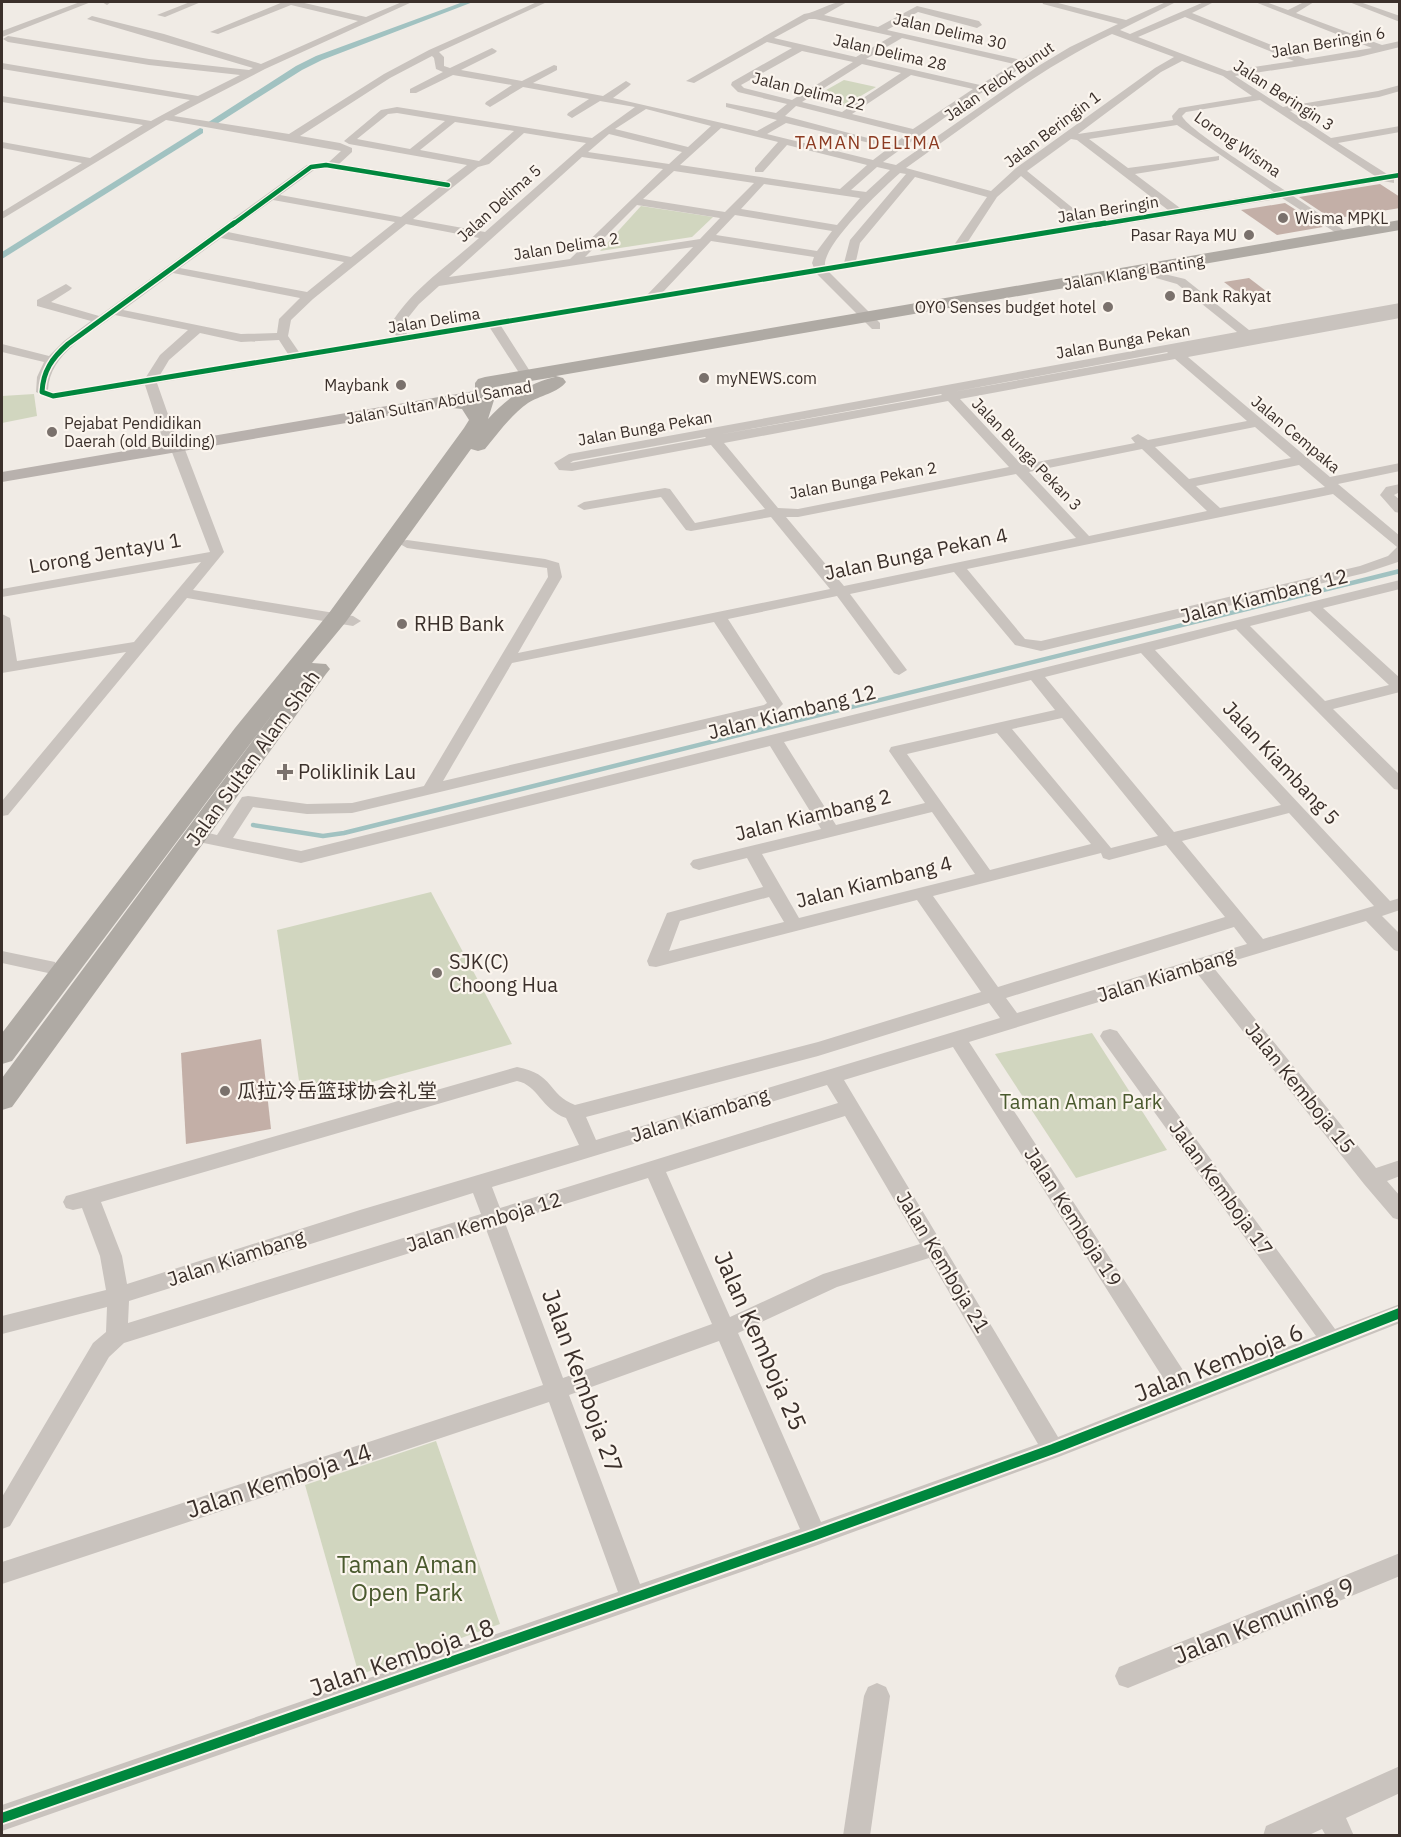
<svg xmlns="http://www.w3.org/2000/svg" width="1401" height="1837" font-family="'IBM Plex Sans','Noto Sans SC',sans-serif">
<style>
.green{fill:#d1d6bf}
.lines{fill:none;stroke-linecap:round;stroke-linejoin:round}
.stream{stroke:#a1c2c1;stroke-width:4.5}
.canal{fill:#a1c2c1;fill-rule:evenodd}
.building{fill:#c3afa7}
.minor{fill:#c9c3be;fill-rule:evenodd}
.major{fill:#b8b1ad;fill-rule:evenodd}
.highway{fill:#afaaa4;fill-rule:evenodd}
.cycleway-far2-casing{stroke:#fbf5ee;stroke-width:7}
.cycleway-far1-casing{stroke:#fbf5ee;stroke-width:8}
.cycleway-casing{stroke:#fbf5ee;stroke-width:14}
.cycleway-far2{stroke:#00873e;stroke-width:4.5}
.cycleway-far1{stroke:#00873e;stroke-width:5}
.cycleway{stroke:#00873e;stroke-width:10}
.poi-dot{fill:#7a716c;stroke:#fbf5ee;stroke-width:2}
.labels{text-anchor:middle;stroke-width:4.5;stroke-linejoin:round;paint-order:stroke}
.far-street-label{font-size:16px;fill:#3b302b;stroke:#fbf5ee}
.far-poi-label{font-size:16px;fill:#3b302b;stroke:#fbf5ee;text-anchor:start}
.far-neighbourhood-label{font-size:18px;letter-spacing:1.5px;fill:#8c3b22;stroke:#fbf5ee}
.street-label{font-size:20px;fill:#3b302b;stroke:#fbf5ee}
.poi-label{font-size:20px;fill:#3b302b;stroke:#fbf5ee;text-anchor:start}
.park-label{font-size:20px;fill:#4a5a2e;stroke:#fbf5ee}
.near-street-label{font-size:24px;fill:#3b302b;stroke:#fbf5ee}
.near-park-label{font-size:24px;fill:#4a5a2e;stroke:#fbf5ee}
</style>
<rect width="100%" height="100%" fill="#f0ebe5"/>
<g class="green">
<path d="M844,80L876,87L842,107L810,99Z"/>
<path d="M641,206L713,217L692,237L600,251Z"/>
<path d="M34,394L37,416L2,423V396Z"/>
<path d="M431,892L512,1044L302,1101L277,930Z"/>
<path d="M1092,1033L1167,1150L1076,1178L995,1054Z"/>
<path d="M436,1441L500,1624L359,1675L305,1485Z"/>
</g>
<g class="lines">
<path class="stream" d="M253,825L323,836L344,833L1400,571"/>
<g class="canal">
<path d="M463,2H473L322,60L302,70L215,125L207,123L296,66L316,56Z"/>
<path d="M200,128L203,129V133L2,259V252Z"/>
</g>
</g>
<g class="building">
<path d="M1380,184L1400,197V208L1332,219L1299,197Z"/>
<path d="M1285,203L1323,227L1277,235L1241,210Z"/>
<path d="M1249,278L1266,291L1241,295L1224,282Z"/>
<path d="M261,1039L271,1129L186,1144L181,1053Z"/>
</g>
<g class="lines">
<g class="minor">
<path d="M80,2H91L2,37V31Z"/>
<path d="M102,2H111L107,5Z"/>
<path d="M190,2H201L165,17L157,15Z"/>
<path d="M283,2H300L366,17L402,2H412L265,69L174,116L289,134L384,74L429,50L537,2H547L439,52L444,57V66L450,68L492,48L497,51L495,53L461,70L522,81L554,65L557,66V70L533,83L603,96L626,81L631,84L629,86L613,98L757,131L777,120L726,107V103L776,113L787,104L738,92L731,85L732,82L792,48L767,42L694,83L686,81L804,14C819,12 832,0 847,2L824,15L878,27L917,6L979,21L982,25L977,28L918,12L887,30L1021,60L1047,44H1053V48L1030,62V66H1024L990,87L994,90L992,92H983L972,98L883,162L896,165L1040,65L1070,47L1118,24L1043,4L1042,2H1054L1126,20L1166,2H1176L1120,30L1130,34L1204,2H1214L1192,13L1306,59L1372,48L1255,2H1266L1288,10L1304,2H1314L1296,13L1382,45L1400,41V47L1359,57L1235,76L1283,107L1378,91L1400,85V91L1379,97L1290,111L1331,138L1400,126V132L1338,143L1387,174L1400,172V178L1394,179V183L1383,181L1293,196L1348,233L1350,235L1344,238L1282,198L829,272L880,323V329H872L817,274L501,326L533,376L527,380L523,379L490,328L157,383L177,440L170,444L163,440L145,385L53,400L36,392L37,377L44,362L2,352V344L49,356L64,341L91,321L37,306V300L66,284L72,288L70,290L51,302L99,316L307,165L329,162L341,151L166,120L2,219V212L82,163L2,148V142L90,158L143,125L2,102V96L151,121L190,100L2,69V63L198,96L240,75L149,65L8,42L3,39L8,36L149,59L249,70L253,68L87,19L92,16L164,34L261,64L358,21L291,5L218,34L210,32ZM1185,17L1294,61L1227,71L1138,37ZM809,19H815L892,36L856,57L774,38ZM1112,34L1174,57L1155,68L1016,168L991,191L906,168C973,121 1038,69 1112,34ZM902,38L1014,64L980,85L866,59ZM802,51L853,62L792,100L744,88L741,85ZM432,56L434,58L436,69L443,72L410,89V93H416L453,75L512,85L486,102L485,104L490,107L523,87L589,99L568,113L567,115L572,118L600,101L635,107L592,138L397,107L381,110L344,141L349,144L467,165L446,181L339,164L352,152V148L340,143L300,136L390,78ZM1182,61L1223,76L1252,96L1179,108L1172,116L1173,120L1078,134L1161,72ZM862,64L901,73L842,112L802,102ZM911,75L973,89L913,129L852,114ZM1260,100L1375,176L1286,191C1268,179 1188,130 1182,116L1186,112ZM796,106L907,134L873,160L767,134L786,123L874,144L879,141L785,116ZM646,109L711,126L688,147L615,129ZM397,113L445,121L410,149L357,139L388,114ZM455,122L514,131L479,161L420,150ZM1177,125L1274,192L1180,208L1135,174L1215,161L1219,160V156L1128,168L1089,139ZM721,128L778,142L755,168V172H763L787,145L867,165L840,189L680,165ZM524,133L586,143L485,232L413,219L478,167L489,164ZM609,134L682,152L669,164L588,152ZM1071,139L1077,140L1168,210L1090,222L1027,171ZM582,157L663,169L570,259L449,277ZM877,167L890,170L866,192L851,190ZM326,168L331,169L439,187L401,217L280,195L314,170ZM674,171L754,183L725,212L643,199ZM900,173L906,174L850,240L844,263L825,266C822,245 883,188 900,173ZM1021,176L1079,224L967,243L997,197ZM915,177L987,197L954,245L856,261L860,243ZM764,184L860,198L837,225L741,209ZM273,200L395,222L351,257L228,232ZM637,205L720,218L700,239L585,257ZM735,215L832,231L817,251L716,235ZM406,224L479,238C449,265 412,289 391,324L396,336L299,352L288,336L291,320L313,299ZM221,238L344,262L307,292L180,268ZM711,241L814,257L812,263L814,268L663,292ZM693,247L647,295L407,334L403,324L419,304L439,286ZM173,273L300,298L279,319L277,333L241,334L123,310ZM115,315L188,330L160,355L146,377L54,392L48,390C50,353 89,335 115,315ZM200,333L241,342L279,340L288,354L160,375L169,360Z"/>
<path d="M1349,2H1360L1400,16V22Z"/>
<path d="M1160,273L1185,279L1249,330L1400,303V310L1180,350L1400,310V318L1188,357L1330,477L1400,463V471L1338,484L1400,536L1398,562L1365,573L1041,651L1015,645L954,572L850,594L907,670L899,675L894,673L837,596L728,619L783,704L775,712L352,813L307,814L253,807L233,838L301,851L1400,580V589L1323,608L1400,678V692L1333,709L1400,775V790L1394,789L1236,629L1155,650L1390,901L1400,898V910L1382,916L1400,934V952L1394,950L1366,921L1213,967L1376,1168L1400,1160V1176L1387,1181L1400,1196V1220L1393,1218L1364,1184L1196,972L969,1042L1192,1384L1316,1336L1103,1041L1100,1036L1103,1031L1110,1029L1117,1031L1335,1329L1400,1304V1323L1061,1456L815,1546L2,1831V1805L618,1592L549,1402L2,1584V1562L543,1385L486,1229L124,1343L109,1357L10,1526L2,1529V1497L93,1343L106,1332L107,1307L2,1334V1316L106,1290L100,1256L82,1208L73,1210L66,1208L63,1202L66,1196L517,1067C555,1074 547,1094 575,1105L818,1042L981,992L917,900L656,967L649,966L647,961L667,913L763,887L747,858L699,870L693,868L690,864L693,860L821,829L770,746L301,863L189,840L186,836L189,832L195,830L217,835L242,797L248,796L307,804L352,803L424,786L548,577L547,568L407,548L400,544L402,541L407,540L545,559L559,563L562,577L518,653L830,589L771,517L691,531L686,530L661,497L584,510L577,506L584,502L665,488L670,489L695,523L765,509L711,445L572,471L559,470L554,463L569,454L1237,332L1177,284L1156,278V274ZM1167,352L1168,353L953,392ZM1175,359L1247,421L1148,440L1138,434L1131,438L1135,443L1022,465L960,399ZM941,394L942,395L717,435ZM948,401L1009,467L798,509L778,508L724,443ZM1255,427L1291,458L1189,479L1155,447ZM705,437L706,438L570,463L573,461ZM1142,449L1207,511L1089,536L1029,472ZM1299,465L1325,487L1220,508L1196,486ZM1016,474L1076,538L844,586L786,517H798ZM1333,494L1397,547L1388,556L1360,566L1041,641L1025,639L967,569ZM1310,611L1389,685L1325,701L1250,626ZM714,622L764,698L767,703L764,705L443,781L512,663ZM1141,653L1281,805L1174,832L1045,677ZM1031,680L1055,710L891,747L889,751L925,803L836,825L784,742ZM1062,718L1158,836L1111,848L1012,729ZM997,733L1091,844L990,870L907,754ZM932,812L975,874L799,918L762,854ZM1289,813L1374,906L1263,939L1182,841ZM1166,845L1225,917L998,987L933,896L1101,853L1103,858L1109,860ZM769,897L784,922L669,951L680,921ZM1234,927L1247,944L1017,1013L1006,998ZM989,1003L1000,1018L596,1140L586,1117L818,1056ZM953,1047L1172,1392L1058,1437L844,1080ZM517,1081C538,1085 541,1109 566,1118L579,1145L360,1210L127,1284L122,1256L101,1202ZM827,1085L838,1103L500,1208L492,1187ZM845,1116L920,1244L823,1274L730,1317L666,1172ZM648,1178L712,1324L563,1378L505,1223ZM473,1193L481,1214L128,1323L129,1301ZM929,1258L1038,1444L821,1522L738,1333L837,1287ZM719,1341L800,1529L640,1584L569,1395Z"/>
<path d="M177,443L184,447L224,552L193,590L353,616L361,621L353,626L187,598L8,815L2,816V801L126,652L2,673V614L10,618L17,661L134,642L201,562L2,597V589L210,552L170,447Z"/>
<path d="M1400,484V492L1394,495L1400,500V513L1395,512L1380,495L1386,487Z"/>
<path d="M2,951L55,962L57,967L55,972L48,973L2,963Z"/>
<path d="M1400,1553V1576L1128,1688L1119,1685L1115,1676L1119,1667Z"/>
<path d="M877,1683L886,1687L890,1696L870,1836H843L864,1696L868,1687Z"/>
<path d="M1400,1766V1793L1346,1818L1354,1836H1326L1322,1829L1307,1836H1263L1266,1826Z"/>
</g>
<path class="major" d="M486,389L492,390L495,394L492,398L2,482V472Z"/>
<path class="highway" d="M1400,220V230L556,376L563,378L566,382C559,392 539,396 528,403C511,415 498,433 485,449L478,451L471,449L345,623L312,663L326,664L330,669L326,674L12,1107L2,1110V1078L280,704L12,1061L2,1064V1033L235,728L329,613L464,428L469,420L462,409L433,406L430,402L433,398L460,396L475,401V383L478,379L485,377ZM555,377C528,383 506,399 488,419L494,400L495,387Z"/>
<g class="cycleway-far2-casing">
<g id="cycleway-far2">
<path d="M232,225L311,167L326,165L448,185"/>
<path d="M1096,225L1400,175"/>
</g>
</g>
<g class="cycleway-far1-casing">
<path id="cycleway-far1" d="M234,223L68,344C52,358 43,371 42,392L53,396L1105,223"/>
</g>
<g class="cycleway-casing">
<path id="cycleway" d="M2,1818L815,1535L1053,1449L1400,1313"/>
</g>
<use href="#cycleway-far2" class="cycleway-far2"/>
<use href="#cycleway-far1" class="cycleway-far1"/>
<use href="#cycleway" class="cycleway"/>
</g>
<g class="poi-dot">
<circle cx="1283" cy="218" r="6"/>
<circle cx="1249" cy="235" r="6"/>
<circle cx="1170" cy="296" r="6"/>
<circle cx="1108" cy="307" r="6"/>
<circle cx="704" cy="378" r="6"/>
<circle cx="401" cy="385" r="6"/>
<circle cx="52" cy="432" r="6"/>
<circle cx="402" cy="624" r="6"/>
<path d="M282 763h6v6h6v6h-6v6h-6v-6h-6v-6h6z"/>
<circle cx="437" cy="973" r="6"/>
<circle cx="225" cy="1091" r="6"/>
</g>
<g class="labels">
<g class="far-street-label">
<text transform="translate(950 31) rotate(13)" y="6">Jalan Delima 30</text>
<text transform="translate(1328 42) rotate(-10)" y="6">Jalan Beringin 6</text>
<text transform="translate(890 52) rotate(13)" y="6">Jalan Delima 28</text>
<text transform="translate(999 81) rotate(-34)" y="6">Jalan Telok Bunut</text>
<text transform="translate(809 91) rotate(14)" y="6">Jalan Delima 22</text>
<text transform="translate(1284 95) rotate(33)" y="6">Jalan Beringin 3</text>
<text transform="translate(1052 129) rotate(-37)" y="6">Jalan Beringin 1</text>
<text transform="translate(1238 144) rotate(35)" y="6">Lorong Wisma</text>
<text transform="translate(499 203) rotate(-42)" y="6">Jalan Delima 5</text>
<text transform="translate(1108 209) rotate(-9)" y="6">Jalan Beringin</text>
<text transform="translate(566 246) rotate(-9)" y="6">Jalan Delima 2</text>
<text transform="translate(1134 272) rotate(-10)" y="6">Jalan Klang Banting</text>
<text transform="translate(434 320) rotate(-9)" y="6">Jalan Delima</text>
<text transform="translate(1123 341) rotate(-10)" y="6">Jalan Bunga Pekan</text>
<text transform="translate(439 402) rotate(-10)" y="6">Jalan Sultan Abdul Samad</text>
<text transform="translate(645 428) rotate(-10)" y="6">Jalan Bunga Pekan</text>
<text transform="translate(1296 434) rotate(40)" y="6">Jalan Cempaka</text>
<text transform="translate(1027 454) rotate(46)" y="6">Jalan Bunga Pekan 3</text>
<text transform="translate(863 480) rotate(-10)" y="6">Jalan Bunga Pekan 2</text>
</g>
<g class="far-poi-label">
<text x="1295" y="224">Wisma MPKL</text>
<text x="1237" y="241" text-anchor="end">Pasar Raya MU</text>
<text x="1182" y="302">Bank Rakyat</text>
<text x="1096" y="313" text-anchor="end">OYO Senses budget hotel</text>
<text x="716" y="384">myNEWS.com</text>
<text x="389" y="391" text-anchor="end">Maybank</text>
<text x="64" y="429">Pejabat Pendidikan<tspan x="64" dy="18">Daerah (old Building)</tspan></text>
</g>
<g class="far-neighbourhood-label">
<text x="868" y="149">TAMAN DELIMA</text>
</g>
<g class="street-label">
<text transform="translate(105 553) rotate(-10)" y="7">Lorong Jentayu 1</text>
<text transform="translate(916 554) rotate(-12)" y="7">Jalan Bunga Pekan 4</text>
<text transform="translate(1264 596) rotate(-14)" y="7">Jalan Kiambang 12</text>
<text transform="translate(792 712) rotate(-14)" y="7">Jalan Kiambang 12</text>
<text transform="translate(253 758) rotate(-54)" y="7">Jalan Sultan Alam Shah</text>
<text transform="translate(1281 763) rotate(47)" y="7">Jalan Kiambang 5</text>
<text transform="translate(813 815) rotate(-14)" y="7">Jalan Kiambang 2</text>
<text transform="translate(874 882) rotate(-14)" y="7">Jalan Kiambang 4</text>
<text transform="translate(1166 975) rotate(-17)" y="7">Jalan Kiambang</text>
<text transform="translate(1300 1088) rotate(51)" y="7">Jalan Kemboja 15</text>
<text transform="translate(700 1115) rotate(-17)" y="7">Jalan Kiambang</text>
<text transform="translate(1221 1188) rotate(54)" y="7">Jalan Kemboja 17</text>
<text transform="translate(1073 1217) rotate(57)" y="7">Jalan Kemboja 19</text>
<text transform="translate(484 1222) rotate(-17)" y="7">Jalan Kemboja 12</text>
<text transform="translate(236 1258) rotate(-18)" y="7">Jalan Kiambang</text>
<text transform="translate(943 1262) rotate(59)" y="7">Jalan Kemboja 21</text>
</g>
<g class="poi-label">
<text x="414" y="631">RHB Bank</text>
<text x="298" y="779">Poliklinik Lau</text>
<text x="449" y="969">SJK(C)<tspan x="449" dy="23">Choong Hua</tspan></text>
<text x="237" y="1098">瓜拉冷岳篮球协会礼堂</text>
</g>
<g class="park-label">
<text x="1081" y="1109">Taman Aman Park</text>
</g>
<g class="near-street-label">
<text transform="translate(760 1341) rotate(66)" y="8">Jalan Kemboja 25</text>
<text transform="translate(1219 1363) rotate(-21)" y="8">Jalan Kemboja 6</text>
<text transform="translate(582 1381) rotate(70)" y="8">Jalan Kemboja 27</text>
<text transform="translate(279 1481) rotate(-18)" y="8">Jalan Kemboja 14</text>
<text transform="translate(1264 1621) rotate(-22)" y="8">Jalan Kemuning 9</text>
<text transform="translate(402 1658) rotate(-19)" y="8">Jalan Kemboja 18</text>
</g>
<g class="near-park-label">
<text x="407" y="1573">Taman Aman<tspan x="407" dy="28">Open Park</tspan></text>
</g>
</g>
<rect width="1401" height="1837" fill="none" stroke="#3b302b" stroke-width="6"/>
</svg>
